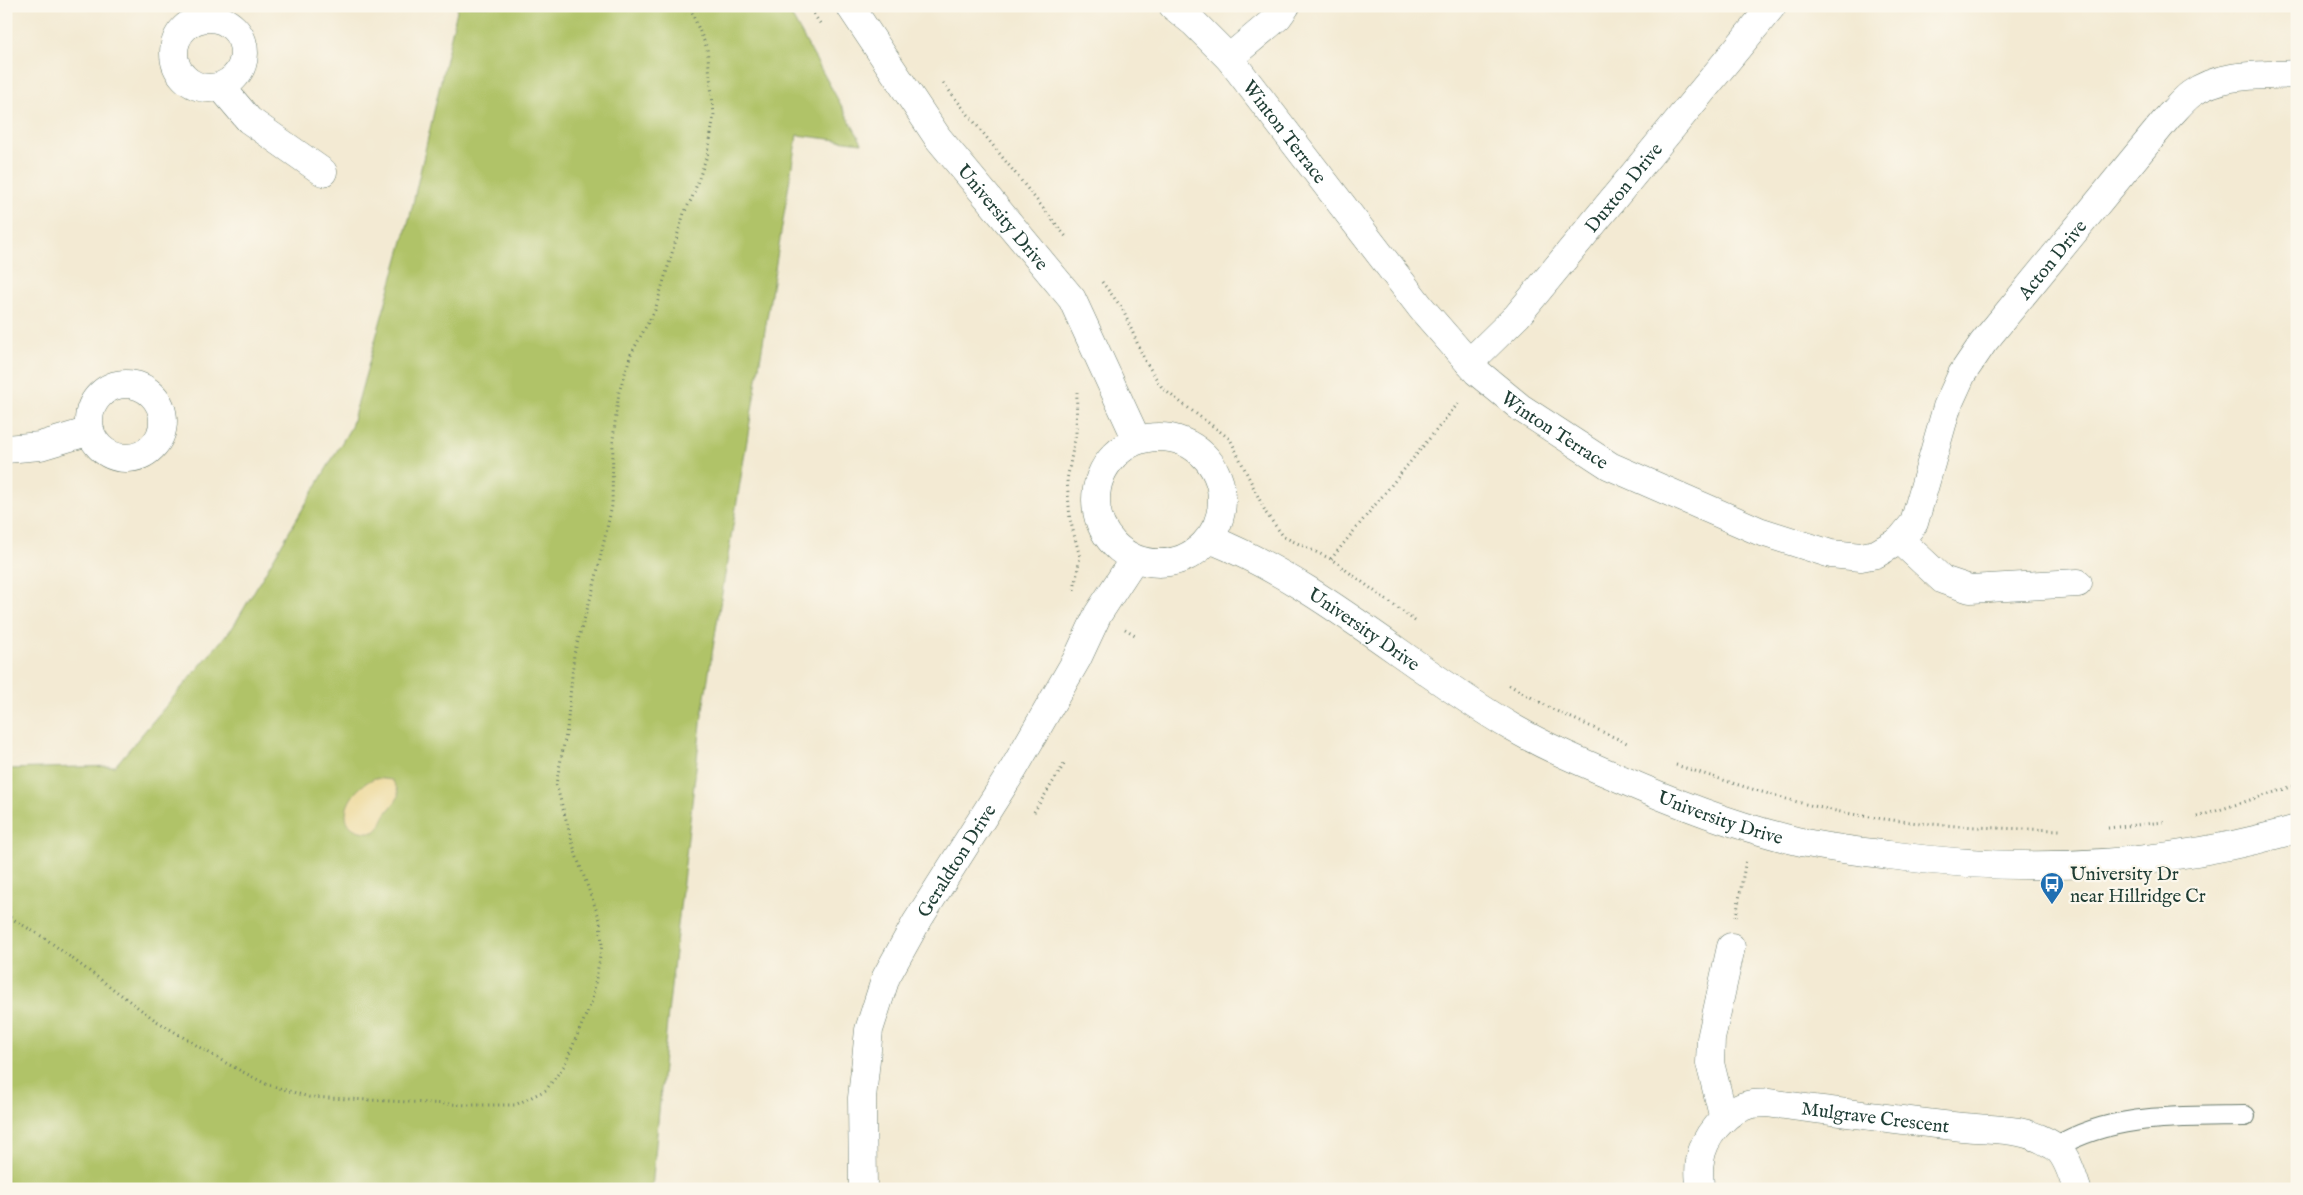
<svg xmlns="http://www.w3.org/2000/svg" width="2303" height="1195" font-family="'IM FELL English',serif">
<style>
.green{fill:#b0c367;stroke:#68804e}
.sand{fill:#eeda9e;stroke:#868c69}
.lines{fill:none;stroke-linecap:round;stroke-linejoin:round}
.service-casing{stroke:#697a6c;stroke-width:22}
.minor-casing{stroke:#697a6c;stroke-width:29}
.tertiary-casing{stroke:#697a6c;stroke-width:29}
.path{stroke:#697a6c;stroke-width:3;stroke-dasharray:1 4;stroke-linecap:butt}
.service{stroke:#fff;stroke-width:20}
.minor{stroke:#fff;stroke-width:28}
.tertiary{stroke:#fff;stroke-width:28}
.labels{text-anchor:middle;stroke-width:4.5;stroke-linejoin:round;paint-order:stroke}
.street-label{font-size:19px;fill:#1f3d34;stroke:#fbf7ec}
.poi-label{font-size:19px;fill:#1f3d34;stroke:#fbf7ec;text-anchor:start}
</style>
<rect width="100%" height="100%" fill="#fbf7ec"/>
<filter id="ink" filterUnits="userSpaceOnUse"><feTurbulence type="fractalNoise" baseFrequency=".02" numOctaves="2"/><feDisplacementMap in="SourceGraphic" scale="10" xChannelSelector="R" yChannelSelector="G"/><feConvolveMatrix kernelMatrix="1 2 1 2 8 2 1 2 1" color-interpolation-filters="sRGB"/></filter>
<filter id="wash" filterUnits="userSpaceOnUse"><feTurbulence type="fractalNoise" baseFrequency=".0096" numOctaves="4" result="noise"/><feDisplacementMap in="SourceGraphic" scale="20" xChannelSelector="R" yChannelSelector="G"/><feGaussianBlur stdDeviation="1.12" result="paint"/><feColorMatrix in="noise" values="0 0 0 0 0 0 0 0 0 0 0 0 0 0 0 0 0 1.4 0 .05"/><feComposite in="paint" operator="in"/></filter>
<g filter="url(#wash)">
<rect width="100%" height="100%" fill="#f3ead3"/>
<path class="green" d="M458,6H786L862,143L797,135L702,715L667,1022L652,1189H6V769L115,766L233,627L351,427L411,212Z"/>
<path class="sand" d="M375,778L392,780C405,799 395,800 385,815C381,821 381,828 374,832C330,835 344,791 375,778Z"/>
</g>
<g filter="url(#ink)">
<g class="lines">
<g class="service-casing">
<path id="service" d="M2056,1147C2113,1113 2181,1117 2245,1116"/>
</g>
<g class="minor-casing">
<g id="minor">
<path id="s1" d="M1173,6L1194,23L1229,58L1422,309L1477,372L1521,408L1610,466L1759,531L1831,554L1861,557L1876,554L1900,540L1914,523L1947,407L1962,374L1983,343L2169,116C2176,109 2183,100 2191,94C2221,72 2261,76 2297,74"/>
<circle cx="209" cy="53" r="35"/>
<path d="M1229,58L1278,17L1286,6"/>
<path d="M221,87L249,120L323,172"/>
<path id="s2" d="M1469,363L1517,316L1772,6"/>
<circle cx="126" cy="421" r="37"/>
<path d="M6,449L40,446L90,431"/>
<path d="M1900,540L1943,580L1970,589L2078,583"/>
<path d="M1724,1119L1710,1063L1711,1039L1731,947"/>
<path id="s3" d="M863,1189L862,1098L869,1030L886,977L916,923L1013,770L1077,659L1098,614L1134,559"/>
<path id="s4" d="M1700,1189C1700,1180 1698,1170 1700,1161C1703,1137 1724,1112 1748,1105C1754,1103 1762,1104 1768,1103C1832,1111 1897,1120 1962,1127C1994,1130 2025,1127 2054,1146C2067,1154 2072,1175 2077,1189"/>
</g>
</g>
<g class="tertiary-casing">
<g id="tertiary">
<path id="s5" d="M850,6L938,138L1072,299L1137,440"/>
<circle cx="1159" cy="500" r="63"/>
<path id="s6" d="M1210,539C1321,584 1410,668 1513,728C1546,747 1579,761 1614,776C1672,802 1734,826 1797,841C1827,848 1859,851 1889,855C2028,874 2162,868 2297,829"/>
</g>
</g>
<g class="path">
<path d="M808,6L822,26"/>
<path d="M943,83L1067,238"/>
<path d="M1102,282L1122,308L1145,361L1163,389L1230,439L1266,513L1284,537L1331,559L1415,621"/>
<path d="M1331,559L1460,401"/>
<path d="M1074,590L1080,557L1070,519L1067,480L1076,433L1077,392"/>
<path d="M1125,629L1135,635"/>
<path d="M1509,685L1554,710L1627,743"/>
<path d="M1676,765C1730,782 1785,801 1841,812C1914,826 1988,828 2062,830"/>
<path d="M1034,812L1065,763"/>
<path d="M2197,817L2297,785"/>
<path d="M2108,828L2164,822"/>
<path d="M6,915L46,939L155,1020L224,1062L266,1084L309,1097L467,1105H515L546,1090L564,1066L592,1001L602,945L600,920L576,855L556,784L567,729L574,654L594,586L612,506L613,439L619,392L631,354L655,310L684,213L692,198L708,153L714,114L707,48L689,6"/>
<path d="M1736,917L1746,859"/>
</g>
<use href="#service" class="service"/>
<use href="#minor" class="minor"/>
<use href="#tertiary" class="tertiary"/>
</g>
</g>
<defs>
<g id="bus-pin" transform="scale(1.25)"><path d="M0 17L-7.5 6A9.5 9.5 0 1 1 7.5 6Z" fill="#1f6fb2" stroke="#fbf7ec"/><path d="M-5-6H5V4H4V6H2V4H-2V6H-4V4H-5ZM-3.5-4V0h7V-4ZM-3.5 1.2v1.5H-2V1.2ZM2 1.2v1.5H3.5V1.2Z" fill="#fff"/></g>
</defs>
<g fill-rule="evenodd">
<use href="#bus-pin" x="2052" y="884"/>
</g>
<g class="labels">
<g class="street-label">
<text dy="7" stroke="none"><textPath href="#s1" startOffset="169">Winton Terrace</textPath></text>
<text dy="7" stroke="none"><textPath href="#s2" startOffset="234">Duxton Drive</textPath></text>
<text dy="7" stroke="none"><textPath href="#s5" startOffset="261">University Drive</textPath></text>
<text dy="7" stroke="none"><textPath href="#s1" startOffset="1276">Acton Drive</textPath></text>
<text dy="7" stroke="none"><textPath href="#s1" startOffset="574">Winton Terrace</textPath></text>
<text dy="7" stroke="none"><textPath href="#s6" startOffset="179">University Drive</textPath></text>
<text dy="7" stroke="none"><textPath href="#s6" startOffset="584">University Drive</textPath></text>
<text dy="7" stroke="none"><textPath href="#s3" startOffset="351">Geraldton Drive</textPath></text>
<text dy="7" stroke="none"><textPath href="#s4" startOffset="234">Mulgrave Crescent</textPath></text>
</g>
<g class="poi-label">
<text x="2070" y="880">University Dr<tspan x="2070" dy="22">near Hillridge Cr</tspan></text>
</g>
</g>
<rect width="2303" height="1195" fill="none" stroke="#fbf7ec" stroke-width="25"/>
</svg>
